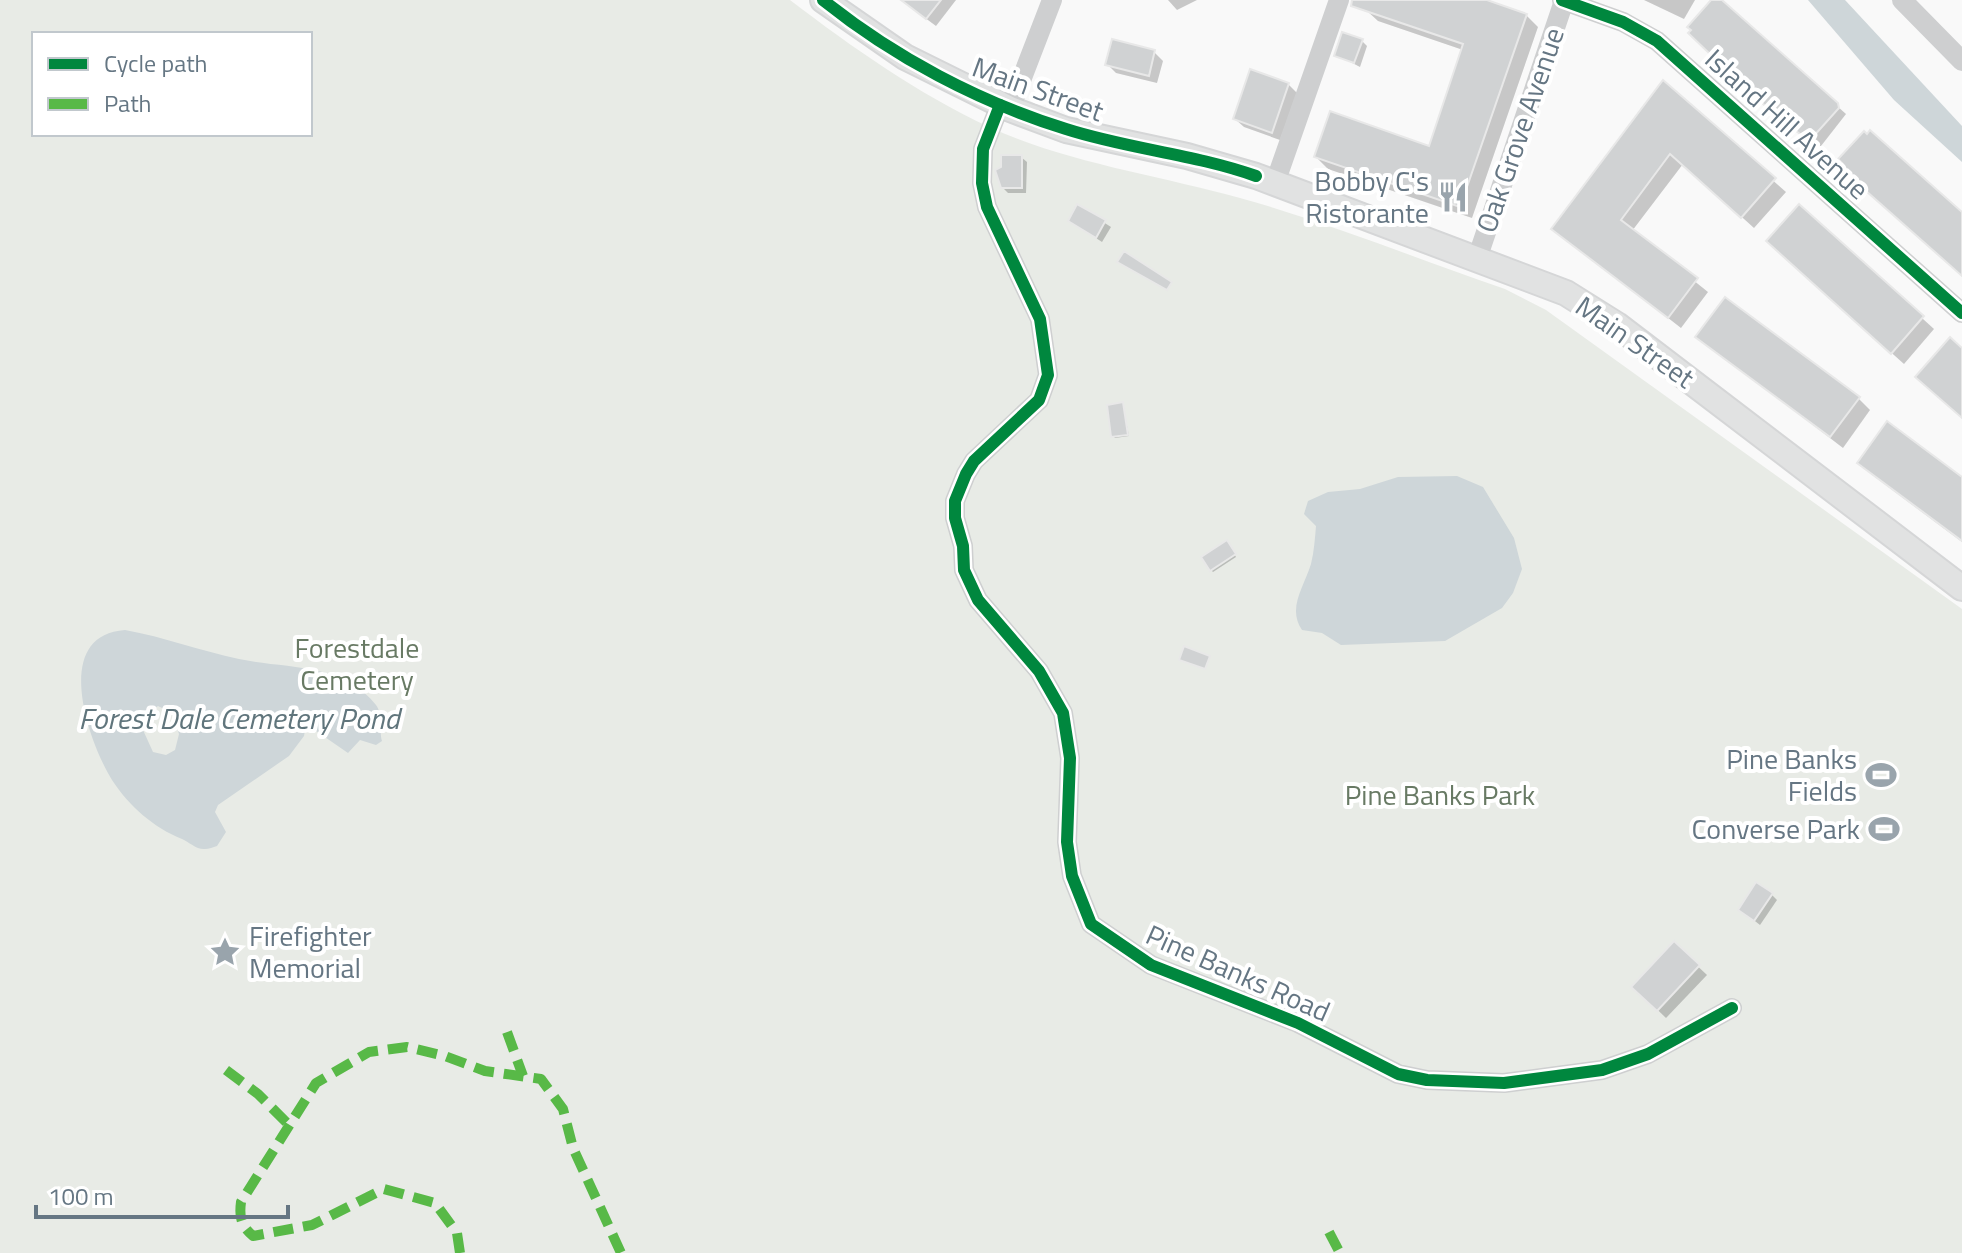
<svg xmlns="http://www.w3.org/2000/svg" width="1962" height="1253" font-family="'Titillium Web',sans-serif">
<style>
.green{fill:#e8ebe6;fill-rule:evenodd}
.water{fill:#ced6d9;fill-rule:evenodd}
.shadow{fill:#0003}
.building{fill:#d0d2d3;stroke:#e8e8e8;stroke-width:2}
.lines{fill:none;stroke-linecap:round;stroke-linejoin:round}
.major-casing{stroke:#d5d6d7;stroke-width:28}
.minor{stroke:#cecfd0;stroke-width:20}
.major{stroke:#e1e2e2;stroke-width:24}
.quiet{stroke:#58b947;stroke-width:10;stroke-dasharray:20 10;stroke-linecap:butt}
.cycleway-casing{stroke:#fff;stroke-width:17}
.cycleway{stroke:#00873e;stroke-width:12}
.labels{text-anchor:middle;stroke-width:8;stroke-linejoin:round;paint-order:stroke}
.street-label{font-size:28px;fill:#657683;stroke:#fff}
.poi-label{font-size:28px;fill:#657683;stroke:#fff;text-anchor:end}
.park-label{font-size:28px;fill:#687a64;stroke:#fff}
.water-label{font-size:30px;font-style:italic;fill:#60757c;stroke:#fff}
</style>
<rect width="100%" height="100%" fill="#f9f9f9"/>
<path class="green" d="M0,0H790C853,48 917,93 989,127C1068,163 1157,175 1240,198C1330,223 1417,259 1505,289L1546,310L1962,609V1253H0ZM34,34H310V134H34Z"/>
<g class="water">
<path d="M1808,0H1845L1962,126V162L1894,100Z"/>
<path d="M1457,476L1483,487L1514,538L1522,569L1513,593L1502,608L1445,641L1341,645L1322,633L1302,630C1287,608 1304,587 1311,564C1314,552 1315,538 1316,526L1304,514L1308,501L1328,492L1360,489L1398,477Z"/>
<path d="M125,630C164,637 201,651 239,659C286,669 343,662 376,705C383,714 379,730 382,741L376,745L360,740L348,753L306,724L304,736L289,756L218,805L215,812L226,832L217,846C213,847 209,849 205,849C197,850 189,842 182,839C154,828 129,806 112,780C89,743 50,635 125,630ZM158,706L172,713L179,734L175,750L166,755L153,752L143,730L146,714Z"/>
</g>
<g class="shadow">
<path d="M901,0H956L936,26Z"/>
<path d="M1168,0H1197L1177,10Z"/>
<path d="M1369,0H1480L1526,15L1538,27L1472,218L1328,169L1316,157L1430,148L1463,50L1378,21L1366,10Z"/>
<path d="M1644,0H1695L1684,19Z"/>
<path d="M1719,0L1846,114L1821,146L1817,147L1699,42L1693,30Z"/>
<path d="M1362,41L1367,46L1360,67L1337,55Z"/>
<path d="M1154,52L1163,61L1157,83L1116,73L1107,64Z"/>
<path d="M1663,83L1786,192L1754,228L1683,164L1632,231L1708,292L1681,328L1554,229Z"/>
<path d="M1288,84L1297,93L1280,140L1244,127L1235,119Z"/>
<path d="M1021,157L1027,162L1026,193H1008L1002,187Z"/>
<path d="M1078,206L1111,227L1102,242L1070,221Z"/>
<path d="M1799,206L1934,329L1904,364L1780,253Z"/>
<path d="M1698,337L1859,399L1870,410L1843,448Z"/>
<path d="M1123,404L1129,436L1115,438L1113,436Z"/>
<path d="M1860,463L1962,479V542L1871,474Z"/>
<path d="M1229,545L1236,557L1213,572L1211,570Z"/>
<path d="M1771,894L1777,900L1760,925L1741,910Z"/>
<path d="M1674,944L1707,975L1666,1018L1634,987Z"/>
</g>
<g class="building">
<path d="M901,0H941L926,19Z"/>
<path d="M1352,0H1487L1527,14L1460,207L1314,157L1330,111L1429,146L1463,44L1351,6Z"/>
<path d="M1711,0H1722L1838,103L1839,108L1812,138L1806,139L1758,100L1688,33L1691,30L1687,27Z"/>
<path d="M1342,32L1363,39L1354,63L1334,56Z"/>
<path d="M1112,39L1155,50L1149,76L1105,65Z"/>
<path d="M1250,69L1289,83L1272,133L1233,119Z"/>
<path d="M1663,80L1776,178L1741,218L1670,154L1621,220L1698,278L1668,318L1551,229Z"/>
<path d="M1870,130L1962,212V276L1839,167L1842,163L1838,159L1864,131L1867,134Z"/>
<path d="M1001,155H1022V188H1001L995,170L1001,167Z"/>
<path d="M1077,204L1106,220L1096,238L1068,221Z"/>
<path d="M1799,204L1924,316L1891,354L1766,241Z"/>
<path d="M1124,251L1172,282L1167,290L1117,262Z"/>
<path d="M1725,297L1860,397L1830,437L1695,337Z"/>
<path d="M1950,337L1962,348V418L1915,377Z"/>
<path d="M1123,402L1128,435L1111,437L1107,405Z"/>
<path d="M1887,421L1962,477V541L1857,463Z"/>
<path d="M1227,540L1236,554L1210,571L1201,557Z"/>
<path d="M1184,646L1210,656L1205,669L1179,660Z"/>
<path d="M1756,882L1773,893L1754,921L1738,910Z"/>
<path d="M1674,941L1700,965L1657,1011L1631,987Z"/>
</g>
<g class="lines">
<g class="major-casing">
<path id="major" d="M823,0L905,57L1010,109L1066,130L1187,156L1256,176L1566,293L1617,325L1962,588"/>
</g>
<g class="minor">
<path d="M1562,0L1623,22L1657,41L1962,313"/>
<path d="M1902,0L1962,61"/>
<path d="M1000,105L983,149L982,183L987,207L1040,319L1048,375L1039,400L974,461L966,474L955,501V518L963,546L964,570L978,600L1039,671L1063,713L1070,758L1067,842L1072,876L1091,924L1151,965L1298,1023L1398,1074L1427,1080L1504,1083L1602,1070L1648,1054L1732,1008"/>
<path d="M1010,109L1052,0"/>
<path d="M1275,183L1339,0"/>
<path d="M1477,259L1564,1"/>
</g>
<use href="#major" class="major"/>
<g class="quiet">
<path d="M507,1032L523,1076"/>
<path d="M226,1070L258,1094L289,1125"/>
<path d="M1329,1232L1340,1253"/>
<path d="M460,1253L457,1233L435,1203L384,1189L312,1225L253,1236C241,1226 239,1217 241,1202L316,1083L369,1052L407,1047L445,1056L485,1071L541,1079L563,1109L573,1148L621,1253"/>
</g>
<g class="cycleway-casing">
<g id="cycleway">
<path d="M823,0C894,57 979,102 1066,129C1128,149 1194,154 1256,176"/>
<path d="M1562,0L1623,22L1657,41L1962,313"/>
<path d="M1000,105L983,149L982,183L987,207L1040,319L1048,375L1039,400L974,461L966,474L955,501V518L963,546L964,570L978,600L1039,671L1063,713L1070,758L1067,842L1072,876L1091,924L1151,965L1298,1023L1398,1074L1427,1080L1504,1083L1602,1070L1648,1054L1732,1008"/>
</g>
</g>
<use href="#cycleway" class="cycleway"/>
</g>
<defs>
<g id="restaurant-bare" transform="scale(2.4)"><path d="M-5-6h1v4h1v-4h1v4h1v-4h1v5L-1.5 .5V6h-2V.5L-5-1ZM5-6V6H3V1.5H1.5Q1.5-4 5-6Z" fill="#99a4ac" stroke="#fff" stroke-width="2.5" paint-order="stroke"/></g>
<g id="stadium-bare" transform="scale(2.4)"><path d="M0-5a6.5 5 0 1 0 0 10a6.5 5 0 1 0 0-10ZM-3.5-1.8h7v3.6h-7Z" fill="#99a4ac" stroke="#fff" stroke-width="2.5" paint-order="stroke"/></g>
<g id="sight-bare" transform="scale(2.4)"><path d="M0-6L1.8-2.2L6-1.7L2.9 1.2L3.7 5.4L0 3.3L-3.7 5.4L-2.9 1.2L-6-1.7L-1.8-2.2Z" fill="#99a4ac" stroke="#fff" stroke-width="2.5" paint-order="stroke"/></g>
</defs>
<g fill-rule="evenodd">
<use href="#restaurant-bare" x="1453" y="197"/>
<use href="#stadium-bare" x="1881" y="775"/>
<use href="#stadium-bare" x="1884" y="829"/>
<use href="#sight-bare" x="225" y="952"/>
</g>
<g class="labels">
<g class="street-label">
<text transform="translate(1038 89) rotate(20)" y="10">Main Street</text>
<text transform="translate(1787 124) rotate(42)" y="10">Island Hill Avenue</text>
<text transform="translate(1520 130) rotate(-71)" y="10">Oak Grove Avenue</text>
<text transform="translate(1635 342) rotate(35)" y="10">Main Street</text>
<text transform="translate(1238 973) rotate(24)" y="10">Pine Banks Road</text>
</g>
<g class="poi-label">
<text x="1429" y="191">Bobby C's<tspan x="1429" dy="32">Ristorante</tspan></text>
<text x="1857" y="769">Pine Banks<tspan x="1857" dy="32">Fields</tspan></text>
<text x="1860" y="839">Converse Park</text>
<text x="249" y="946" text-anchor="start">Firefighter<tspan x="249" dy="32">Memorial</tspan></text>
</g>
<g class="park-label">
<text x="357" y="658">Forestdale<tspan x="357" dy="32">Cemetery</tspan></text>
<text x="1440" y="805">Pine Banks Park</text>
</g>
<g class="water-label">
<text x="239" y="729">Forest Dale Cemetery Pond</text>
</g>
</g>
<rect x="32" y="32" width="280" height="104" fill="#ffffff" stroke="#c1c8cd" stroke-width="2"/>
<rect x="48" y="58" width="40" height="12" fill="#00873e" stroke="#c1c8cd" stroke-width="2"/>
<text x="104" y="72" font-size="24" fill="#657683">Cycle path</text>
<rect x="48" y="98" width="40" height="12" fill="#58b947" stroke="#c1c8cd" stroke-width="2"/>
<text x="104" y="112" font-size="24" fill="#657683">Path</text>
<path d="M36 1205v12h252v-12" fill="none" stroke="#657683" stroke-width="4"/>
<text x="48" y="1205" font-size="24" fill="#657683" stroke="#ffffff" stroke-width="6" paint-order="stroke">100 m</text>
</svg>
